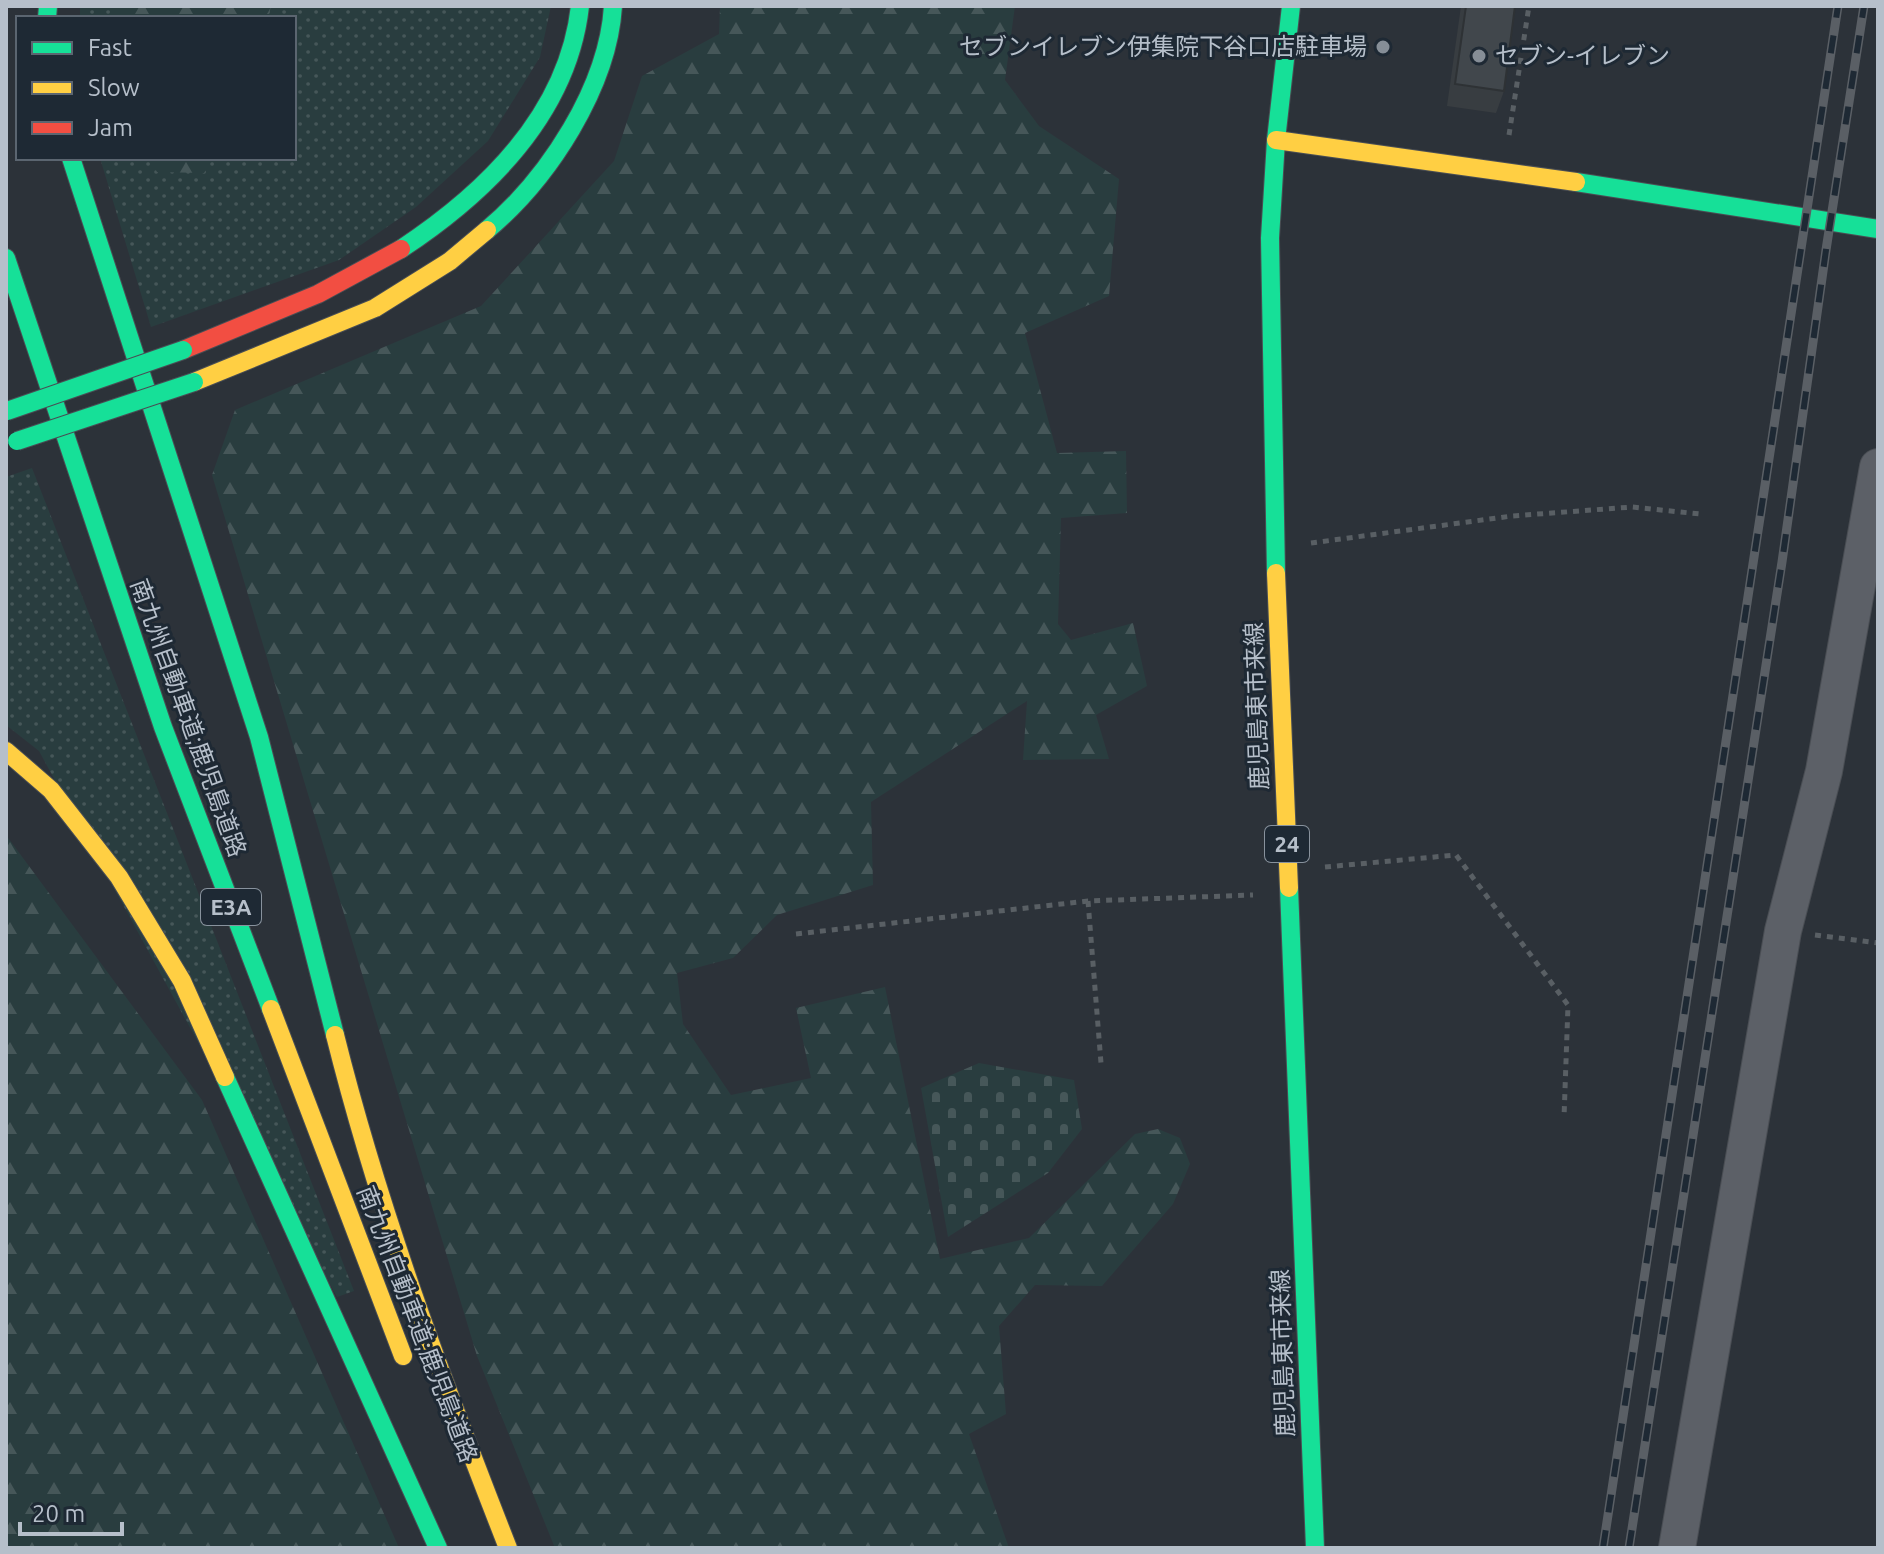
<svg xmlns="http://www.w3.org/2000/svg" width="1884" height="1554" font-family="Ubuntu,'Noto Sans JP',sans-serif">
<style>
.grass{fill:url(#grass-dots)}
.forest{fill:url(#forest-firs)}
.cemetery{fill:url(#cemetery-stones)}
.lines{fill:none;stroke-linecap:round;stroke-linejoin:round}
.street-casing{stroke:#4a4e54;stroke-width:38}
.fast-casing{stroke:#4a4e54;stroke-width:20}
.slow-casing{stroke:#4a4e54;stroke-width:20}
.jam-casing{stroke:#4a4e54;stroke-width:20}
.path{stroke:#595f64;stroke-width:5;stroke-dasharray:6 6;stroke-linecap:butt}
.street{stroke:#5c6067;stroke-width:36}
.fast{stroke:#16e098;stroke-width:18}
.slow{stroke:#ffcf43;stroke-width:18}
.jam{stroke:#f24e42;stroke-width:18}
.rail-casing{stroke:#5a5f65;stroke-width:9}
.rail{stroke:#1e2934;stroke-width:6;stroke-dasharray:18;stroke-linecap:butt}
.fast-bridge-casing{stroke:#494e55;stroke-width:20;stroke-linecap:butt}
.fast-bridge{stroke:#16e098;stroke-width:18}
.wall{fill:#383d41}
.building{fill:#41474c;stroke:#2e3235;stroke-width:2}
.poi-dot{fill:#868e97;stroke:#1e2934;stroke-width:3}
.labels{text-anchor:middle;stroke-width:6;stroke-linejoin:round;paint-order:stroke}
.shield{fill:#1e2934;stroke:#88929d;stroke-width:2}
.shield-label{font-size:22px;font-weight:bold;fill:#b6bfca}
.poi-label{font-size:24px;fill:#b6bfca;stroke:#1e2934;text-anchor:end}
.street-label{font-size:24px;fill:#b6bfca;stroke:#1e2934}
</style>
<defs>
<pattern id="grass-dots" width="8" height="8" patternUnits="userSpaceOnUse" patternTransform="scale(2)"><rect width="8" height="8" fill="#293d3f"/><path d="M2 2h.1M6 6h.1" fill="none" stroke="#465759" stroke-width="1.8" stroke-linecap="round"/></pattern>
<pattern id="forest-firs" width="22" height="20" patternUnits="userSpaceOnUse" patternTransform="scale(2)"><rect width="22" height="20" fill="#293d3f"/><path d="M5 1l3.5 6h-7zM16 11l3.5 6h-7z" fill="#465759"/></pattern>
<pattern id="cemetery-stones" width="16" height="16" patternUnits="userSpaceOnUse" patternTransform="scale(2)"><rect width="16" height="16" fill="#293d3f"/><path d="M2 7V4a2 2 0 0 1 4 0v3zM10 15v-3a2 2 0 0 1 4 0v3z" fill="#465759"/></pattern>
</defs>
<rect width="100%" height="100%" fill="#2c3239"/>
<g class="grass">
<path d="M80,6H551L540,57L488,141L416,207L339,260L151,327L100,158H294V18H80Z"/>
<path d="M32,468L354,1291L337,1297L39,751L6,725V477Z"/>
</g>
<g class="forest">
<path d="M116,6H271L268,18H115Z"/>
<path d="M720,6H1015L1005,80L1039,126L1119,179L1109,296L1025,333L1057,453L1126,451L1127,513L1061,518L1058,624L1071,640L1133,623L1147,686L1096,715L1109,759L1023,760L1027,701L871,802L873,885L777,915L733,958L677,973L683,1024L731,1095L811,1078L796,1008L885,987L940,1259L1029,1238L1135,1134L1158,1129L1180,1138L1190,1164L1173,1204L1102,1286L1035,1285L999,1326L1006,1414L969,1434L1009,1548H555L477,1356L212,475L235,410L481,306L614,161L642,76L719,34Z"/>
<path d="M149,158H213L204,173L157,172Z"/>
<path d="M6,835L202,1100L399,1548H6Z"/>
</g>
<path class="cemetery" d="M979,1063L1074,1080L1082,1129L1048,1173L948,1237L921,1088Z"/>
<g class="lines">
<g class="street-casing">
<path id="street" d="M1677,1548L1783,931L1824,771L1878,467"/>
</g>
<g class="fast-casing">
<g id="fast">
<path d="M47,18L48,6"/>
<path d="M71,158L259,737L335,1035"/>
<path d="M1576,182L1878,229"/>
<path d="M487,230C549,178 608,87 613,6"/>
<path d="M401,249C486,193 568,113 580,6"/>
<path d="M6,258L163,727L271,1009"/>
<path d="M1276,573L1270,238L1276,140L1291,6"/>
<path d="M1289,888L1315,1548"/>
<path d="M225,1077L438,1548"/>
</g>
</g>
<g class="slow-casing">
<g id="slow">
<path d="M1276,140L1576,182"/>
<path d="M194,382L375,308L450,261L487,230"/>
<path d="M1276,573L1289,888"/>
<path d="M6,751L51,790L119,877L182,981L225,1077"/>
<path d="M271,1009L403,1356"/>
<path d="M335,1035C379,1211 442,1380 508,1548"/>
</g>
</g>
<g class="jam-casing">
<path id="jam" d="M183,350L318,294L401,249"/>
</g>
<g class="path">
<path d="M1509,135L1529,6"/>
<path d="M1311,543L1512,516L1632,507L1700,514"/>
<path d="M1325,867L1456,855L1568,1005L1564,1118"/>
<path d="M1088,901L1101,1063"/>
<path d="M796,934L1088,901L1253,895"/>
<path d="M1815,935L1878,943"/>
</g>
<use href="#street" class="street"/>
<use href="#fast" class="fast"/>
<use href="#slow" class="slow"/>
<use href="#jam" class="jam"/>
<g class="rail-casing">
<g id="rail">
<path d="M1603,1548L1838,6"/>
<path d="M1629,1548L1782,562L1826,250L1864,6"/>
</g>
</g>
<use href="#rail" class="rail"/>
<g class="fast-bridge-casing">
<g id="fast-bridge">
<path d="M7,411L183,350"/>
<path d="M17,441L194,382"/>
</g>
</g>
<use href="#fast-bridge" class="fast-bridge"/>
</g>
<path class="wall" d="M1461,6H1515L1504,91L1496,113L1447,106Z"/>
<path class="building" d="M1466,6H1515L1504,91L1455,84Z"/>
<g class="poi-dot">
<circle cx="1383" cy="47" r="8"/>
<circle cx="1479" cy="56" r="8"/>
</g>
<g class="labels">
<g class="shield">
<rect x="1265" y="826" width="44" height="36" rx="6"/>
<rect x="201" y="889" width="60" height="36" rx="6"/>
</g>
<g class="shield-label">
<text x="1287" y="852">24</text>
<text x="231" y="915">E3A</text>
</g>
<g class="poi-label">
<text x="1367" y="55">セブンイレブン伊集院下谷口店駐車場</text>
<text x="1495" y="64" text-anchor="start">セブン-イレブン</text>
</g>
<g class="street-label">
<text transform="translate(1257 706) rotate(-92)" y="8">鹿児島東市来線</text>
<text transform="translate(188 718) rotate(70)" y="8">南九州自動車道;鹿児島道路</text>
<text transform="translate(417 1324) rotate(69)" y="8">南九州自動車道;鹿児島道路</text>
<text transform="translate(1283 1353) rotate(-92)" y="8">鹿児島東市来線</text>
</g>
</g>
<rect width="1884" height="1554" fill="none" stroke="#b6bfca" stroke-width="16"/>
<rect x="16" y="16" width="280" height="144" fill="#1e2934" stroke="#5b6570" stroke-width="2"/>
<rect x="32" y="42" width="40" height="12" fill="#16e098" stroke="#5b6570" stroke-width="2"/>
<text x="88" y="56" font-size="24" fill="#b6bfca">Fast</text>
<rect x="32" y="82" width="40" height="12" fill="#ffcf43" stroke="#5b6570" stroke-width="2"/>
<text x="88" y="96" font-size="24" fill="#b6bfca">Slow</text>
<rect x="32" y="122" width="40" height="12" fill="#f24e42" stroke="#5b6570" stroke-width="2"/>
<text x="88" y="136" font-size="24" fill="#b6bfca">Jam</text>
<path d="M20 1522v12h102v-12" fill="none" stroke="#b6bfca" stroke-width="4"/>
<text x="32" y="1522" font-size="24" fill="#b6bfca" stroke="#1e2934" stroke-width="6" paint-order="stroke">20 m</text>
</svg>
